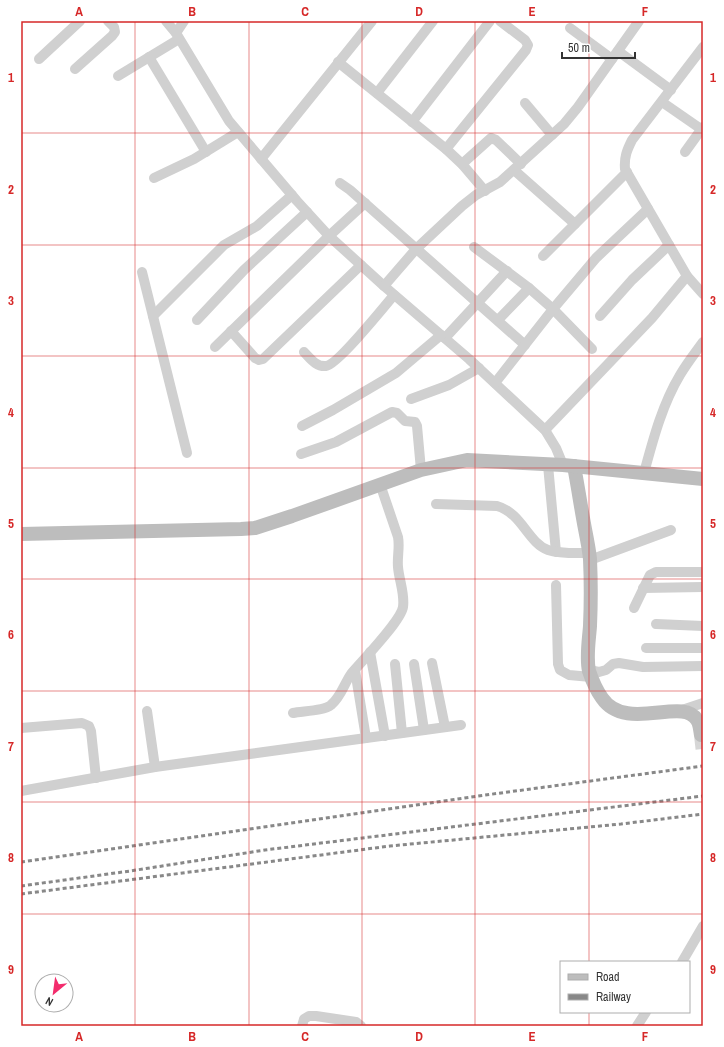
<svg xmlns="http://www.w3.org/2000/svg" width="724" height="1047" font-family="'Archivo Narrow',sans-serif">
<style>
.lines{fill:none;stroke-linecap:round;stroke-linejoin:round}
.secondary-tunnel{stroke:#d6d6d6;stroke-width:14;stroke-dasharray:14 7;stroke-linecap:butt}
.street{stroke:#d0d0d0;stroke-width:10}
.secondary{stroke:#bdbdbd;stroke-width:14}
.rail{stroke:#888;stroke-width:3;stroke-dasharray:4 3;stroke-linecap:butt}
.grid{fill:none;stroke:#d62828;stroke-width:1;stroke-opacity:0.55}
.neatline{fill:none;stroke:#d62828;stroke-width:1.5}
.grid-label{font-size:13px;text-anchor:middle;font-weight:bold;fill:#d62828}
</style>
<rect width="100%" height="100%" fill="#fff"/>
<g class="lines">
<path class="secondary-tunnel" d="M701,735L703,753"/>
<g class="street">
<path d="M166,21L176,33L229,121L297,201L329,236L384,286L469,359L545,430L556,448L563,465"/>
<path d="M570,28L612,59"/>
<path d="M176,33L184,21"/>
<path d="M703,47L632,140C627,150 624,157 625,169L687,276L703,294"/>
<path d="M618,51L671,90"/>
<path d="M149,57L206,152"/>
<path d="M39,59L80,21"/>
<path d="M338,62L446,149L462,164L485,191"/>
<path d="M75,69L112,36L115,32L114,27L108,21"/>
<path d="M118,76L179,39"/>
<path d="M377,93L433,21"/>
<path d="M662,102L701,129"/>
<path d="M525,103L552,135"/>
<path d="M412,122L490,21"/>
<path d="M446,149L526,50L528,45L525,40L500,21"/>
<path d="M685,152L703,127"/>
<path d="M261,159L372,21"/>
<path d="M462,164L491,138L496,140L521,164"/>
<path d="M514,170L575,224"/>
<path d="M154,178L194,159L238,132"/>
<path d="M340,183L350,190L525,345"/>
<path d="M474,247L529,288L553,309L592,349"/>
<path d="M543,256L627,172"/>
<path d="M142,272L187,453"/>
<path d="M384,286L416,249L462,206L476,195L500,182L564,124L578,107L639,21"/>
<path d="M153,316L224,245L257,226L292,195"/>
<path d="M600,316L632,280L669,245"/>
<path d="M197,320L244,270L307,212"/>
<path d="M498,320L529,288"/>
<path d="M231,331L255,358L259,360L263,359L361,265"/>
<path d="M445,338L507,271"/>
<path d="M215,347L329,236L365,203"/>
<path d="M304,352C310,358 316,367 326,366C337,365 384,307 394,295"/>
<path d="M495,383L553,309L596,258L648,209"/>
<path d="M411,399L449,385L479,368"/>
<path d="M302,426L333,410L396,373L441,335"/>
<path d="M545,430L652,318L687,276"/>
<path d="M301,454L336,442L392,412L397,413L405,421L415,422L417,426L421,470"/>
<path d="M548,465L556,552"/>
<path d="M644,473C653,440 662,405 680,375C687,363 695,353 703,342"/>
<path d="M436,504L497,506C522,513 528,543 548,550C560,554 576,553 589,553"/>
<path d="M590,560L671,530"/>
<path d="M556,585L558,664L560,670L569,675L591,677"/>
<path d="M643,588L703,587"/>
<path d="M634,608L650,575L656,572H703"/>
<path d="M656,624L703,626"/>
<path d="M646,648H703"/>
<path d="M370,652L385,736"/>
<path d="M432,663L445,727"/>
<path d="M395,664L402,733"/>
<path d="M414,664L424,730"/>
<path d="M355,670L366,738"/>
<path d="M589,670L599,672L606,670L613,664L619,663L643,667L703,666"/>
<path d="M147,711L155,767"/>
<path d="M679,711L703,703"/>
<path d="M293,713C302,711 324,711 331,705C341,697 344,684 351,674C362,661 401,621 403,607C405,594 399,580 398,567C397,557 400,547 398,537L380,484"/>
<path d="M21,728L82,723L89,726L91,731L96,778"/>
<path d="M21,791L155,767L461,725"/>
<path d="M682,962L703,926"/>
<path d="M302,1026L304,1019L309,1016H316L356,1022L361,1026"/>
<path d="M637,1026L646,1012"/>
</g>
<g class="secondary">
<path d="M574,466C578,487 581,508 585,529C587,539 589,549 590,559C591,581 591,604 590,626C589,640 586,657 589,671C592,680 597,691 602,698C626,733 683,696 697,720C700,724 700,730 701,735"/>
<path d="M21,534L241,529L255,528L292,516L421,470L467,460L563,465L703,479"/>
</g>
<g class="rail">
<path d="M21,862L478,796L703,766"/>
<path d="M21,886L130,871L265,850L703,796"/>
<path d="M21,894L390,846L621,824L703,814"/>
</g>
</g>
<path class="grid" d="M135,21V1026M249,21V1026M362,21V1026M475,21V1026M589,21V962M21,133H703M21,245H703M21,356H703M21,468H703M21,579H703M21,691H703M21,802H703M21,914H703M589,1012V1026"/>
<rect width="724" height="1047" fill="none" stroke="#ffffff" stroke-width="44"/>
<rect x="560" y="961" width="130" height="52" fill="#ffffff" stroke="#adadad"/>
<rect x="568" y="974" width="20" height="6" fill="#bdbdbd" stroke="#adadad"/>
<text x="596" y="981" font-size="12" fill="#333333">Road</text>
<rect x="568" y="994" width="20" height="6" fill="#888888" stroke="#adadad"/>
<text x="596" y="1001" font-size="12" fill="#333333">Railway</text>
<g transform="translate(54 993) rotate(209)"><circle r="19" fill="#ffffff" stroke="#adadad"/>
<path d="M0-3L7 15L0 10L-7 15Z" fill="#f32c6d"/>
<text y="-6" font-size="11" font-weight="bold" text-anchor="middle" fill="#333333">N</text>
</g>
<path d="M562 52v6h73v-6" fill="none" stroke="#333333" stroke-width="2"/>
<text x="568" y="52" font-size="12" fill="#333333" stroke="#ffffff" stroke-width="3" paint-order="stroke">50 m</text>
<rect x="22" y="22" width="680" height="1003" class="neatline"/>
<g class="grid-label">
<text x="79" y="16">A</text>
<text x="192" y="16">B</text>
<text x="305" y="16">C</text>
<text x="419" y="16">D</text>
<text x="532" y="16">E</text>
<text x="645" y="16">F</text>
<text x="11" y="82">1</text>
<text x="713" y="82">1</text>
<text x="11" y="194">2</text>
<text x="713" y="194">2</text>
<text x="11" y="305">3</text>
<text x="713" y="305">3</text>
<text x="11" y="417">4</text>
<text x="713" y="417">4</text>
<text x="11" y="528">5</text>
<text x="713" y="528">5</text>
<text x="11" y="639">6</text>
<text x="713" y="639">6</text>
<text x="11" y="751">7</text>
<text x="713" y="751">7</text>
<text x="11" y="862">8</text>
<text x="713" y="862">8</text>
<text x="11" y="974">9</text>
<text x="713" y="974">9</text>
<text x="79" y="1041">A</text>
<text x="192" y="1041">B</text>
<text x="305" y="1041">C</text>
<text x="419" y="1041">D</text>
<text x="532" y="1041">E</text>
<text x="645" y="1041">F</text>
</g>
</svg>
